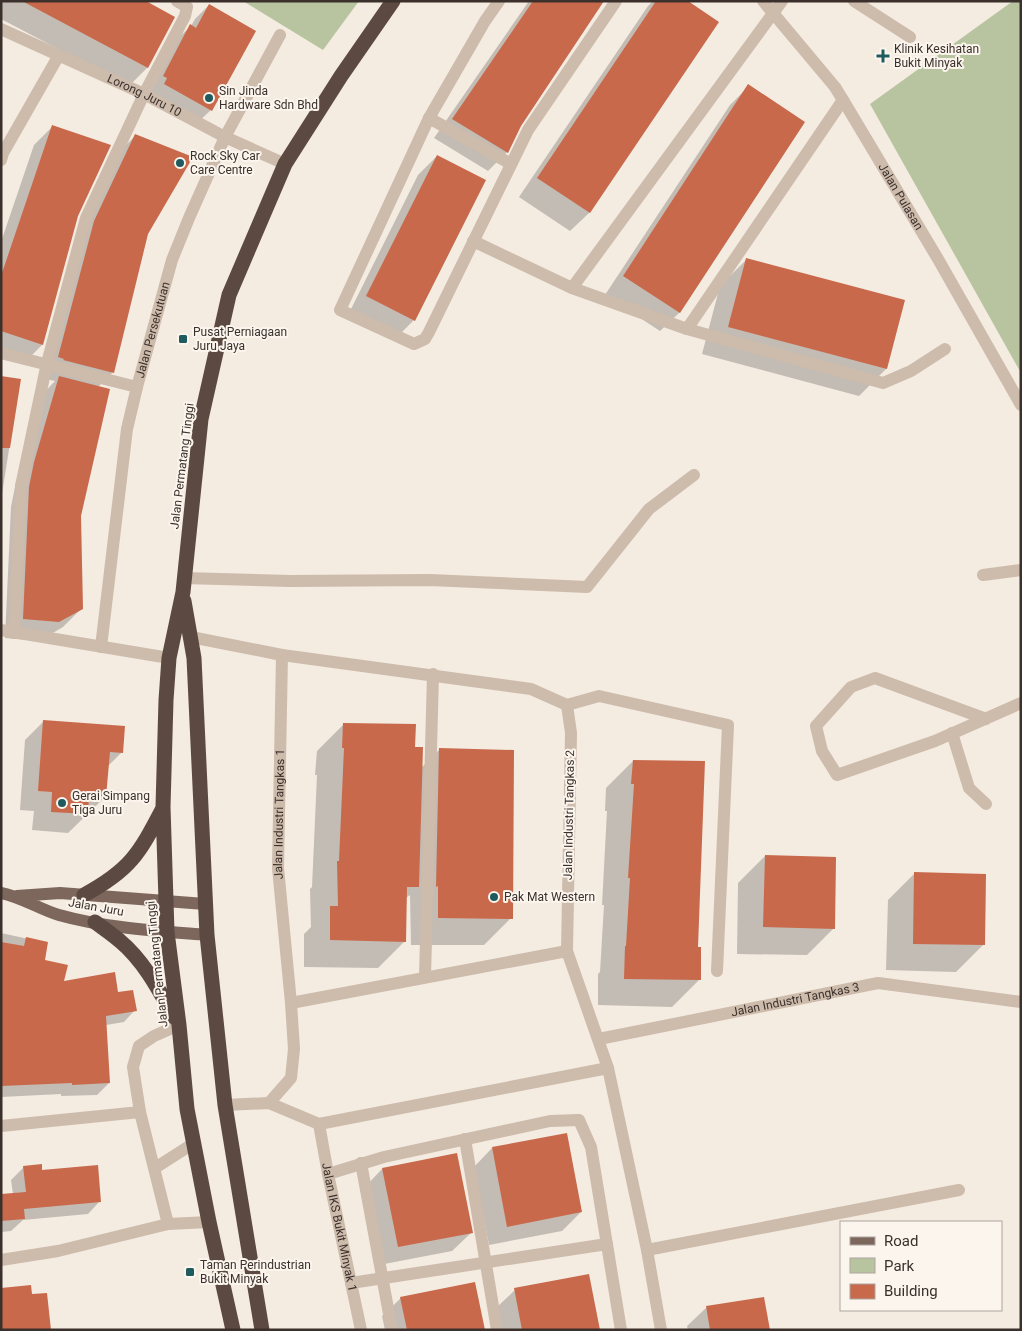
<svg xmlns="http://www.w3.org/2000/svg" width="1022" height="1331" font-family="Roboto,sans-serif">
	<rect width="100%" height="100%" fill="#f4ebe1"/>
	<path fill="#b8c4a0" d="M243,1h116l-36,49z
		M1013,1h8v372l-151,-269z"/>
	<path fill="#0003" d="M1,1h142l31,16 -27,51 -18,18 -128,-67z
		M529,1h73l-82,124 -13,27 -19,19 -54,-33z
		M653,1h33l31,21 -128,191 -19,18 -51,-34 129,-191z
		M209,5l2,105 -15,14 -47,-34 27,-50 15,-14 4,-7z
		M749,86l55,37 -125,190 -19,18 -55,-36 125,-190z
		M53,126l24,89 -35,130 -18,18 -23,-7v-114l33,-97z
		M135,136l12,97 -34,139 -15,15 -18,129 2,92 -19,19 -24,14 -34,-3 6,-131 5,-25 25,-86 14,-15 -9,-2 29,-138 42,-87z
		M437,156l-23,164 -19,19 -47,-24 70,-140z
		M747,259l156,42 -17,68 -27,27 -157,-42 18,-68z
		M1,377l19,3 -19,120z
		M44,721l78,31 -15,15 -2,30 -37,36 -36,-3 2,-19 -14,-1 5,-70z
		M344,724l69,25 8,19 19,-19 71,169 -27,27h-73l-1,-50 -4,3 -1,43 -27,27 -74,-1v-33l7,-7 -1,-38 2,-2 5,-112h-2l2,-24z
		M633,761l64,187 2,32 -27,27 -74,-2v-31l2,-2 4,-67h-2l5,-94h-2l1,-23z
		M765,856l69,72 -27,27 -70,-1 1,-71z
		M915,873l68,72 -27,27 -70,-2 2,-70z
		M1,933l46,10 -3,18 19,22 54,11 18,16 -11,12 -18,3 3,58 -12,12 -36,1v-2l-60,3z
		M492,1148l89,64 -19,19 -73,14 -15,-78z
		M24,1167l17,5 59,29 -12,13 -65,6 -12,11 -10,1v-37l12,-1 -2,-14z
		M382,1169l89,64 -19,18 -73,14 -15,-77z
		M515,1290l84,40h-99l-4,-22z
		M401,1298l82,32h-98l-3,-14z
		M763,1298l6,32h-81l-1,-4 19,-18z"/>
	<path fill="#c8694b" d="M22,1h124l29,16 -27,51z
		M533,1h71l-83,125 -13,27 -56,-34z
		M656,1h32l31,21 -129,191 -53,-35z
		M209,4l47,27 -44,80 -48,-27 3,-6 -4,-2 27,-52 6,4z
		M748,84l57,38 -125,191 -57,-37z
		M52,125l59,20 -33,71 -35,129 -42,-14v-55z
		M135,134l58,23 -45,77 -34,139 -51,-13 1,-1 -6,-2 36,-136z
		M437,155l49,25 -71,141 -49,-25z
		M746,258l159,42 -18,69 -159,-42z
		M1,376l20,3 -11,69h-9z
		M59,376l51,13 -29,127 2,93 -24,13 -36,-3 6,-132 5,-25z
		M43,720l82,6 -2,27 -13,-1 -4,45 -17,-1 -1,18 -37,-2 1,-20 -14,-1z
		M343,723l73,1 -1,23h8l-4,140h-12l-1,55 -76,-2v-34h8l-1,-45h2l5,-113h-2z
		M439,748l75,2 -1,169 -75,-1v-32l-2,1z
		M633,760l72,1 -7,186h3v33l-77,-1 1,-33h1l4,-68h-2l6,-94h-3z
		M765,855l71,2 -1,72 -72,-2z
		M914,872l72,2 -1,71 -72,-1z
		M26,937l22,5 -3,18 23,5 -4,16 51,-9 3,20 15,-2 4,21 -31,5 4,67 -38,2v-2l-71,3v-144l23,4z
		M567,1133l15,79 -75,15 -15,-80z
		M457,1153l16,80 -75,14 -16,-79z
		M42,1164v6l56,-5 3,37 -77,7 1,10 -24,2v-27l25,-2 -3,-26z
		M589,1274l11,56h-78l-8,-42z
		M475,1282l10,48h-78l-7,-33z
		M31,1285l1,9 15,-1 4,37h-50v-42z
		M764,1297l6,33h-60l-4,-24z"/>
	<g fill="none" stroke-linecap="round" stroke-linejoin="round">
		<g stroke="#cdbbac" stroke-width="12">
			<path d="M499,1l-14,20 -56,97 -89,192 74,34 11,-5 4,-7 99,-202 88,-129"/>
			<path id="s1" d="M763,1l72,86 8,13 95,159 83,146"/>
			<path d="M854,1l56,36"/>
			<path id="s2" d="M1,29l143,65 81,43 60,27"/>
			<path d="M429,118l82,46"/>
			<path d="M1,160l2,-7 56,-98"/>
			<path d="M473,241l99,47 115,41 196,54 28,-12 34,-22"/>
			<path d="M572,288l210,-287"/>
			<path d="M687,329l156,-229"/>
			<path d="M1,353l136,34"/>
			<path d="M983,575l38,-5"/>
			<path d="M183,578l107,3 140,-1 157,7 62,-78 45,-34"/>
			<path d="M1,630l168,28"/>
			<path d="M14,633l7,-147 26,-123 39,-145 58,-124 41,-78 2,-9 -10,-6"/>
			<path d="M191,637l91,18 249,34 36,16 32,-9 129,29 -11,246"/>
			<path id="s3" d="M101,647l26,-218 10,-42 35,-127 17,-42 36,-81 55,-102"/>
			<path d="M567,705l4,28 -4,218 41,117 39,182 14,80"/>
			<path d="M986,719l-111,-41 -24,9 -35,39 6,25 15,24 98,-34 86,-38"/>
			<path d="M952,733l17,55 17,16"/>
			<path d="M425,977l8,-303"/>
			<path d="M291,1003l276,-52"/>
			<path id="s4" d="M599,1039l279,-56 143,19"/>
			<path id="s5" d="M269,1103l22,-25 3,-29 -3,-46 -13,-135 4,-213"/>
			<path d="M225,1105l44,-2 50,21 289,-56"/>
			<path id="s6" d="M319,1124l9,50 33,156"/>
			<path d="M1,1126l139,-14"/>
			<path d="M465,1139l32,191"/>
			<path d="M361,1163l31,167"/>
			<path d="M155,1168l39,-25"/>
			<path d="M328,1174l56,-17 166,-36 29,-1 12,27 30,183"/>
			<path d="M168,1224l-28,-112 -7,-45 6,-21 15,-10 25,-11"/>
			<path d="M647,1250l312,-60"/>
			<path d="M1,1260l57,-9 110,-27 41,-2"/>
			<path d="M351,1283l256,-39"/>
		</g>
		<path stroke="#7d675c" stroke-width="12" d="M1,893c21,4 38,16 58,22 46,13 100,16 148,20
			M17,896l43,-3 145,11"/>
		<path stroke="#5c4a42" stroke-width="15" d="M184,601l10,57 13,277 18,170 37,225
			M84,895c46,-25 55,-41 78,-85
			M95,922c8,6 17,12 25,19 24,20 39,49 54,76
			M233,1330l-24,-108 -22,-113 -8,-84 -12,-93 -4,-125 3,-107 3,-42 14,-66 18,-173 28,-124 56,-131 56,-88 52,-75"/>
	</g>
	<g fill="#1f5a5e" stroke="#fbf5ee" stroke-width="2">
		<path d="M880.5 48.5h5v5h5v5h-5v5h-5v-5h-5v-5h5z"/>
		<circle cx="209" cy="98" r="5"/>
		<circle cx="180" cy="163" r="5"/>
		<rect x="178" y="334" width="10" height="10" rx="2.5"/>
		<circle cx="62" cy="803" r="5"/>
		<circle cx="494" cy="897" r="5"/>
		<rect x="185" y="1267" width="10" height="10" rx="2.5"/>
	</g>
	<g text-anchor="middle" stroke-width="4" stroke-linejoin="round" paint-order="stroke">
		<g font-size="12" fill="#3b302b" stroke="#fbf5ee" text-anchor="start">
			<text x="894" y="53">Klinik Kesihatan<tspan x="894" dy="14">Bukit Minyak</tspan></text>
			<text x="219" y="95">Sin Jinda<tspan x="219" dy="14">Hardware Sdn Bhd</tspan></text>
			<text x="190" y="160">Rock Sky Car<tspan x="190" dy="14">Care Centre</tspan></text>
			<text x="193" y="336">Pusat Perniagaan<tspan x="193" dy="14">Juru Jaya</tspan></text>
			<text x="72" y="800">Gerai Simpang<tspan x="72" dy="14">Tiga Juru</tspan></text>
			<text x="504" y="901">Pak Mat Western</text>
			<text x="200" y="1269">Taman Perindustrian<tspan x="200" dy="14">Bukit Minyak</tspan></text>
		</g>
		<g font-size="12" fill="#3b302b" stroke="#fbf5ee">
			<text dy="4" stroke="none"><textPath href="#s2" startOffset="158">Lorong Juru 10</textPath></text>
			<text dy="4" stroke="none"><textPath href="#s1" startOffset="240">Jalan Pulasan</textPath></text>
			<text dy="4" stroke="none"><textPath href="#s3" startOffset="322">Jalan Persekutuan</textPath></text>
			<text transform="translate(182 466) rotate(-83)" y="4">Jalan Permatang Tinggi</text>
			<text dy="4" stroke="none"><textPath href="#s5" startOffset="298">Jalan Industri Tangkas 1</textPath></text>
			<text transform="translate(569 815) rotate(-89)" y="4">Jalan Industri Tangkas 2</text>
			<text transform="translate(96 907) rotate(10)" y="4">Jalan Juru</text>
			<text transform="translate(157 964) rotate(-96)" y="4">Jalan Permatang Tinggi</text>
			<text dy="4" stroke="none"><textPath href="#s4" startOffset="200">Jalan Industri Tangkas 3</textPath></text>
			<text dy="4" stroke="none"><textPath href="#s6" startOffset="105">Jalan IKS Bukit Minyak 1</textPath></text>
		</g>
	</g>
	<rect width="1022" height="1331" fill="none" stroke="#3b302b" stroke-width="5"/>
	<rect x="840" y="1221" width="162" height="90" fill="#fbf5ee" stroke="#aea6a0"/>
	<rect x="850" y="1237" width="25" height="8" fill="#7d675c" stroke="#aea6a0"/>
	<text x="884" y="1246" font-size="15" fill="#3b302b">Road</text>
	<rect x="850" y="1258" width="25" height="15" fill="#b8c4a0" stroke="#aea6a0"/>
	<text x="884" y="1271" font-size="15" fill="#3b302b">Park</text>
	<rect x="850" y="1284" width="25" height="15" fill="#c8694b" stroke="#aea6a0"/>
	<text x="884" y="1296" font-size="15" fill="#3b302b">Building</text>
</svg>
